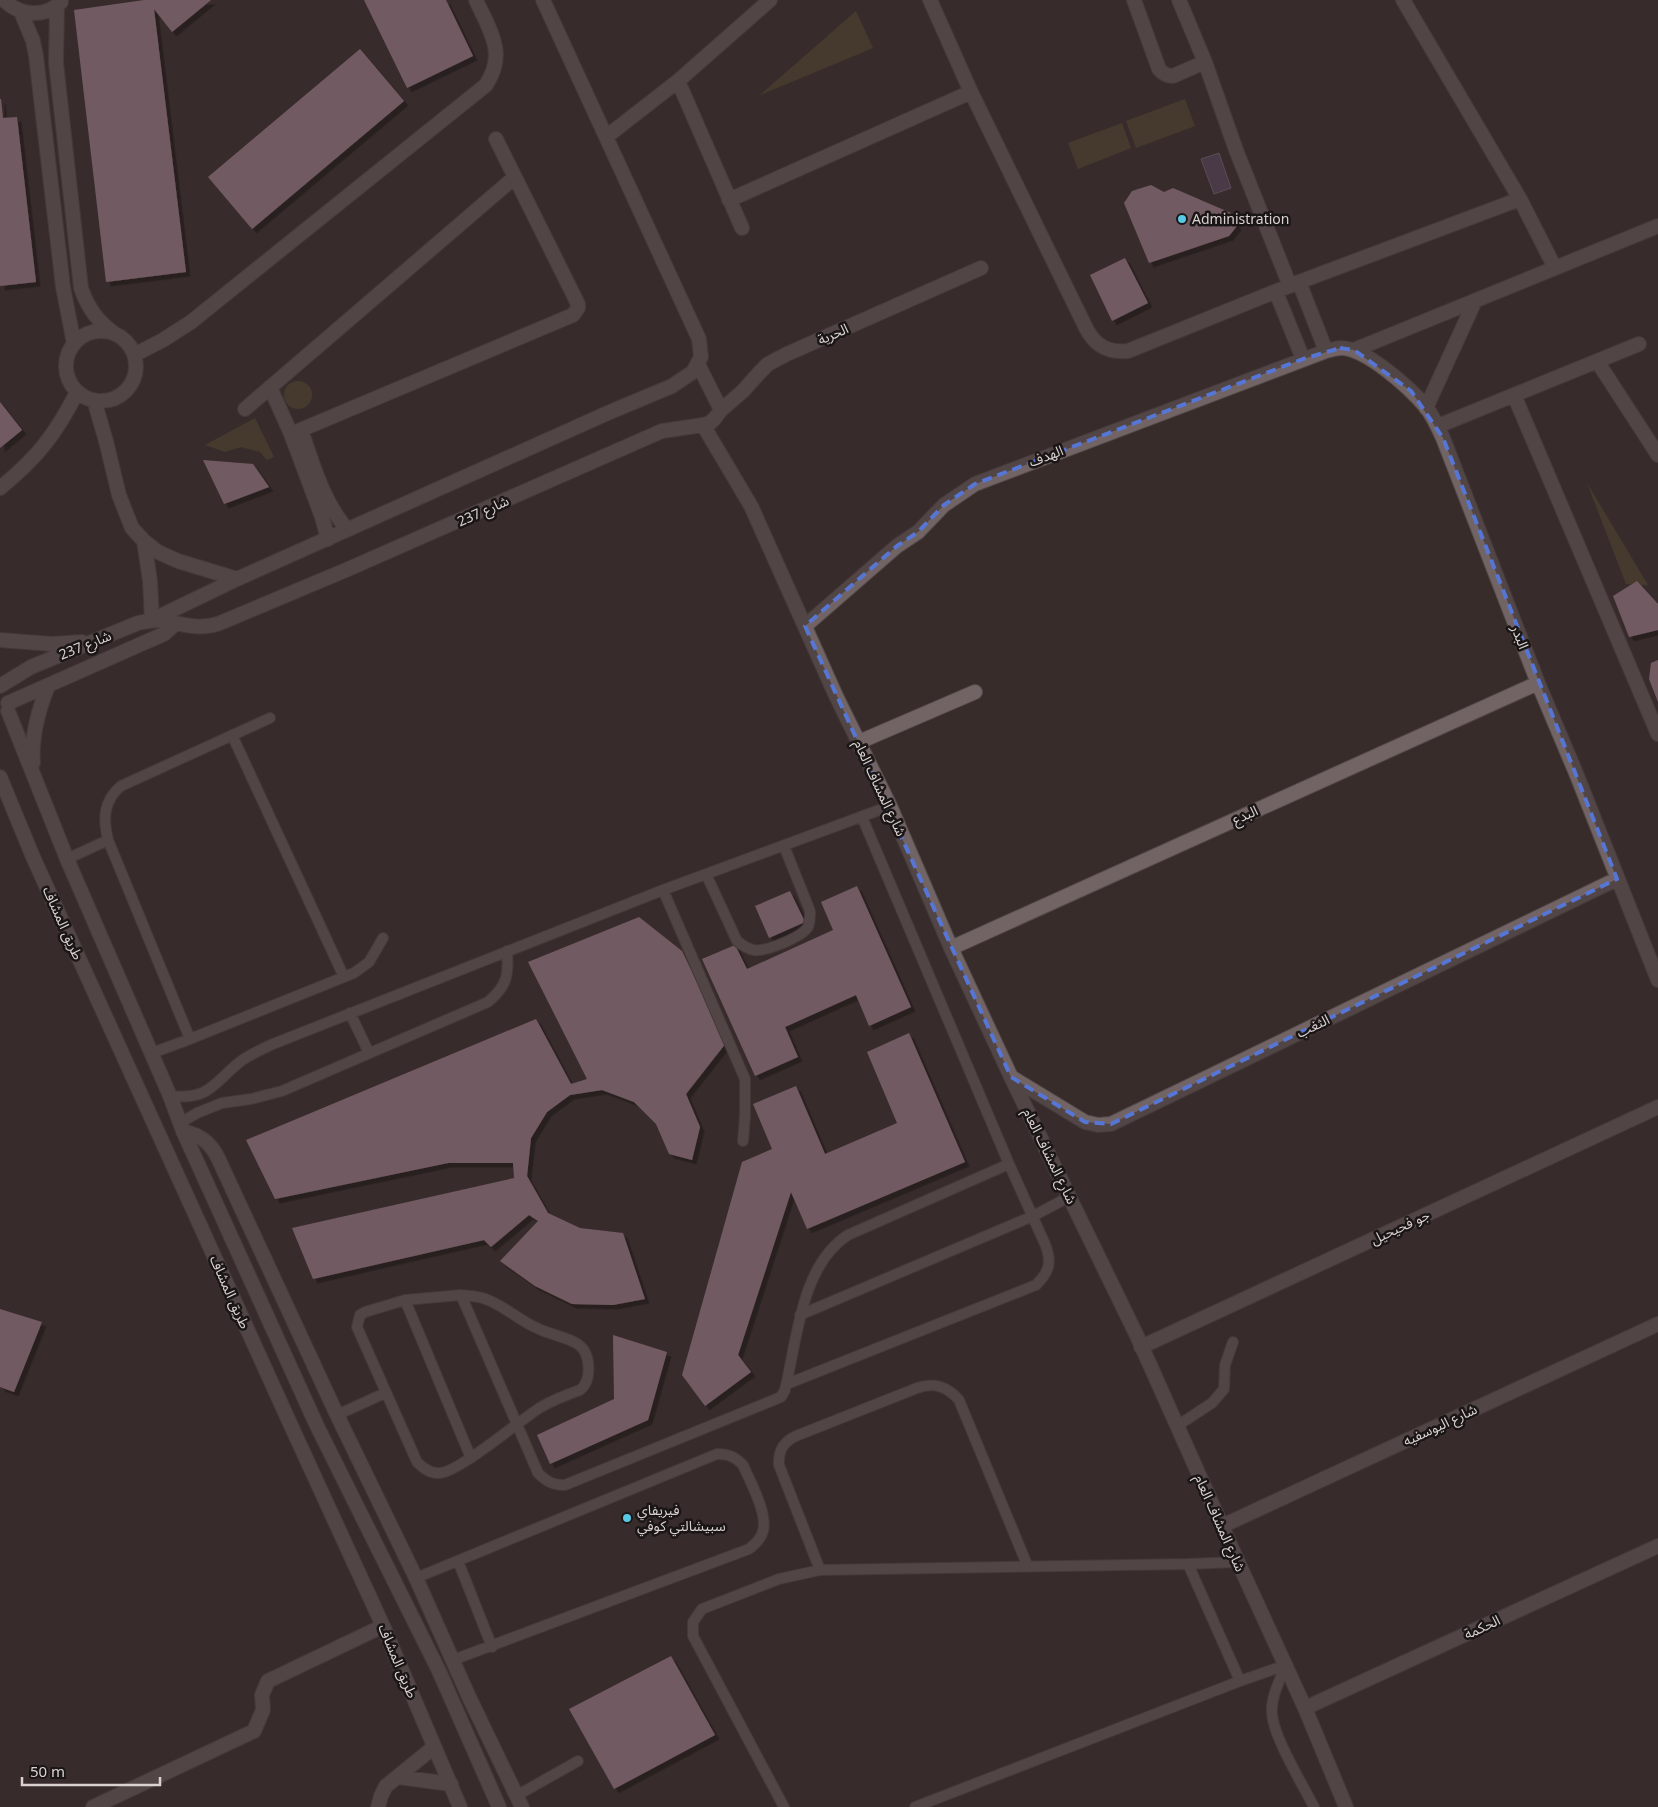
<svg xmlns="http://www.w3.org/2000/svg" width="1658" height="1807" font-family="Georgia,'Noto Sans Arabic',serif">
	<defs>
		<filter id="shadow"><feDropShadow dx="4.5" dy="4.5" stdDeviation="0" flood-color="#0009"/></filter>
	</defs>
	<rect width="100%" height="100%" fill="#382c2b"/>
	<path fill="#574c32" d="M856,11l17,37 -113,47z
		M1185,99l10,27 -59,22 -10,-27z
		M1122,123l9,25 -53,21 -10,-26z
		M284 395a14 14 0 1 1 28 0a14 14 0 1 1-28 0Z
		M255,418l19,39 -7,3 -7,-8 -19,-5 -16,5 -20,-7z
		M1587,483l61,102 -22,-1z"/>
	<path fill="#5f4a68" stroke="#847388" d="M1219,153l12,35 -17,6 -13,-35z"/>
	<path fill="#b992a4" filter="url(#shadow)" d="M144,0h67l-39,32 -18,-23 32,263 -80,10 -32,-272z
		M364,0h82l27,56 -66,32z
		M360,49l44,52 -152,128 -44,-52z
		M0,99h1l2,19 14,-1 19,165 -36,4z
		M1151,185l13,7 9,-4 58,25 6,13 -8,10 -80,27 -25,-60 8,-12z
		M1125,258l23,45 -36,18 -22,-46z
		M0,402l22,28 -22,18z
		M203,460l50,4 16,23 -45,17z
		M1637,581l21,23v26l-29,7 -16,-41z
		M1658,660v42l-9,-23 2,-16z
		M857,886l54,121 -42,19 -13,-31 -71,32 13,30 -43,19 -53,-117 33,-14 12,24 86,-39 -12,-28z
		M790,891l15,31 -36,16 -14,-32z
		M639,917l43,34 44,92 -40,51 14,33 -8,33 -23,-6 -13,-30 -22,-22 -32,-12 -32,5 -23,17 -16,26 -4,38 21,37 32,15 43,5 22,66 -32,6 -41,-1 -37,-18 -35,-25 38,-40 -9,-6 -38,32 -7,-7 -171,39 -21,-51 222,-50 -1,-15h-65l-173,36 -29,-59 290,-121 35,65 16,-5 -59,-117z
		M909,1033l56,129 -158,67 -16,-37 -53,163 13,17 -46,34 -23,-31 60,-213 30,-13 -19,-45 43,-18 29,68 72,-31 -30,-71z
		M0,1309l42,13 -28,70 -14,-5z
		M613,1335l54,17 -19,68 -98,44 -13,-29 77,-36z
		M671,1656l44,79 -101,54 -45,-80z"/>
	<g fill="none" stroke-linecap="round" stroke-linejoin="round">
		<g stroke="#534949" stroke-width="12">
			<path id="service" d="M232,735l112,242
				M67,859l41,-19
				M706,874l31,67c5,4 10,8 17,9 12,2 48,-13 54,-23 2,-5 2,-10 2,-16l-26,-65
				M663,890l82,189v37l-2,25
				M350,1013l19,40
				M190,1039l-82,-199c-5,-21 -5,-39 13,-54l149,-68
				M152,1053l38,-14 164,-66 15,-11 14,-24
				M170,1096c41,4 43,-13 71,-35 10,-7 21,-12 32,-17l390,-154 227,-84
				M180,1123l17,-10 25,-10 29,-4 31,-8 206,-89c19,-16 21,-27 19,-51
				M461,1295l77,178c9,9 15,12 27,12l216,-88 4,-7c12,-50 16,-125 63,-155l161,-71
				M461,1295c10,1 19,1 27,5 18,7 33,22 51,29 12,6 29,8 40,16 12,9 13,36 1,45 -14,5 -27,10 -39,17 -21,13 -82,65 -101,66 -10,1 -17,-5 -23,-11l-60,-135 3,-12 5,-3 40,-12z
				M405,1300l66,158
				M800,1315l233,-99 36,-19
				M787,1384l249,-99c14,-14 16,-23 9,-41l-36,-80 -147,-347
				M337,1415l48,-22
				M1177,1426l35,-23 12,-14 1,-24 8,-23
				M458,1561l34,86
				M1188,1564l50,-2
				M820,1570l-41,-105c-1,-14 4,-23 17,-29l121,-48c17,-6 30,-2 42,12l69,167
				M416,1578l301,-124c12,0 18,3 26,11 7,16 25,49 20,66 -2,8 -8,13 -14,18l-296,111
				M1286,1665c-6,15 -15,31 -14,47 0,23 31,73 42,95
				M1240,1681l46,-16
				M516,1796l62,-35
				M784,1807l-91,-171v-14l9,-13 77,-30 41,-9 368,-6 52,117 -325,126"/>
		</g>
		<g stroke="#534949" stroke-width="16">
			<path id="minor" d="M4,0c16,16 41,18 57,2
				M930,0l41,92 115,236c9,18 22,25 42,23l171,-69 221,-83
				M1134,0l25,69c4,5 8,7 14,7l32,-14 -26,-62
				M1403,0l117,199 35,69
				M57,6l-1,57 25,225c7,20 16,33 34,46
				M21,12l12,29 3,15 27,231 11,57
				M1205,62l31,88 54,136
				M678,81l64,147
				M606,137l72,-56 92,-81
				M729,200l242,-108
				M1299,282l27,69
				M1276,292l27,67
				M66 366a35 35 0 1 1 70 0a35 35 0 1 1-70 0Z
				M1354,350l304,-124
				M134,355l29,-15 28,-18 295,-237c21,-32 4,-54 -10,-85
				M1597,361l61,94
				M698,364l23,46
				M270,387l21,47 31,83 6,22
				M1514,395l144,339
				M94,400l12,41 13,54 13,33 12,13 14,11 20,9 59,18 373,-167 62,-26 21,-14 8,-15 -2,-18 -156,-339
				M1426,408l49,-107
				M245,409l270,-232
				M703,425l7,-2 5,-5 6,-8 22,-19 17,-19 8,-8 19,-10 194,-86
				M1438,426l201,-82
				M301,430c12,34 22,72 46,99
				M291,434l282,-119 5,-7v-4l-82,-165
				M0,488c37,-30 56,-54 77,-96
				M144,541l6,40 2,39 85,-41
				M805,626l92,-80 21,-14 26,-27 31,-21 351,-133c5,-1 10,-3 15,-3 25,0 69,40 85,59 7,9 12,20 17,31l95,245 38,90 82,207
				M859,742l116,-50
				M951,948l587,-265
				M1011,1077l74,45 13,3 13,-1 506,-245
				M183,1131c17,4 27,11 35,27l119,257 79,163 53,119 53,110
				M1141,1347l517,-240
				M1222,1526l436,-202
				M1305,1708l353,-162
				M398,1777l53,7
				M93,1807l161,-76 9,-21 -1,-15 6,-14 115,-55
				M378,1807l3,-11 5,-10 48,-39"/>
		</g>
		<g stroke="#534949" stroke-width="16">
			<path id="tertiary" d="M0,640l52,4 30,-2
				M0,686l31,-19 107,-44c9,-2 19,-4 28,-2 18,4 36,9 54,2l126,-53 316,-139 41,-6 48,81 85,190 54,110 61,142 60,129 126,259 101,226 67,146 41,99
				M8,703l140,-62 16,-7 11,-10
				M8,711l59,148 103,237 13,35 134,295 122,245 60,136
				M33,763c-2,-27 5,-52 15,-77
				M0,777l33,80 255,562 95,207 77,181"/>
		</g>
		<use href="#service" stroke="#726464" stroke-width="10"/>
		<use href="#minor" stroke="#726464" stroke-width="14"/>
		<use href="#tertiary" stroke="#726464" stroke-width="14"/>
	</g>
	<path d="M0 0H1658V1807H0ZM1340,348l14,2 57,41 32,47 174,441 -506,245 -26,-2 -74,-45 -206,-451 92,-80 21,-14 26,-27 31,-21 328,-125z" fill="#382c2b" fill-opacity=".55" fill-rule="evenodd"/>
	<path fill="none" stroke="#5676d6" stroke-width="4" stroke-dasharray="10 6" stroke-linejoin="round" d="M1340,348l14,2 57,41 32,47 174,441 -506,245 -26,-2 -74,-45 -206,-451 92,-80 21,-14 26,-27 31,-21 328,-125z"/>
	<g fill="#59c8e5" stroke="#1b1616" stroke-width="2">
		<circle cx="1182" cy="219" r="5"/>
		<circle cx="627" cy="1518" r="5"/>
	</g>
	<g text-anchor="middle" stroke-width="5" stroke-linejoin="round" paint-order="stroke">
		<g font-size="14" fill="#dad2d1" stroke="#1b1616" text-anchor="start">
			<text x="1192" y="224">Administration</text>
			<text x="637" y="1515">فيريفاي<tspan x="637" dy="16">سبيشالتي كوفي</tspan></text>
		</g>
		<g font-size="14" fill="#dad2d1" stroke="#1b1616">
			<text transform="translate(833 334) rotate(-24)" y="5">الحرية</text>
			<text transform="translate(1046 456) rotate(-21)" y="5">الهدف</text>
			<text transform="translate(483 511) rotate(-24)" y="5">شارع 237</text>
			<text transform="translate(1520 637) rotate(69)" y="5">البدر</text>
			<text transform="translate(85 645) rotate(-22)" y="5">شارع 237</text>
			<text transform="translate(880 788) rotate(65)" y="5">شارع المشاف العام</text>
			<text transform="translate(1245 815) rotate(-24)" y="5">البدع</text>
			<text transform="translate(63 923) rotate(66)" y="5">طريق المشاف</text>
			<text transform="translate(1313 1026) rotate(-26)" y="5">الثغب</text>
			<text transform="translate(1050 1156) rotate(64)" y="5">شارع المشاف العام</text>
			<text transform="translate(1400 1227) rotate(-25)" y="5">جو فحيحيل</text>
			<text transform="translate(230 1292) rotate(66)" y="5">طريق المشاف</text>
			<text transform="translate(1440 1425) rotate(-25)" y="5">شارع اليوسفيه</text>
			<text transform="translate(1220 1523) rotate(66)" y="5">شارع المشاف العام</text>
			<text transform="translate(1482 1627) rotate(-25)" y="5">الحكمة</text>
			<text transform="translate(398 1661) rotate(67)" y="5">طريق المشاف</text>
		</g>
	</g>
	<path d="M22 1777v8h138v-8" fill="none" stroke="#dad2d1" stroke-width="2.5"/>
	<text x="30" y="1777" font-size="15" fill="#dad2d1" stroke="#1b1616" stroke-width="4" paint-order="stroke">50 m</text>
</svg>
